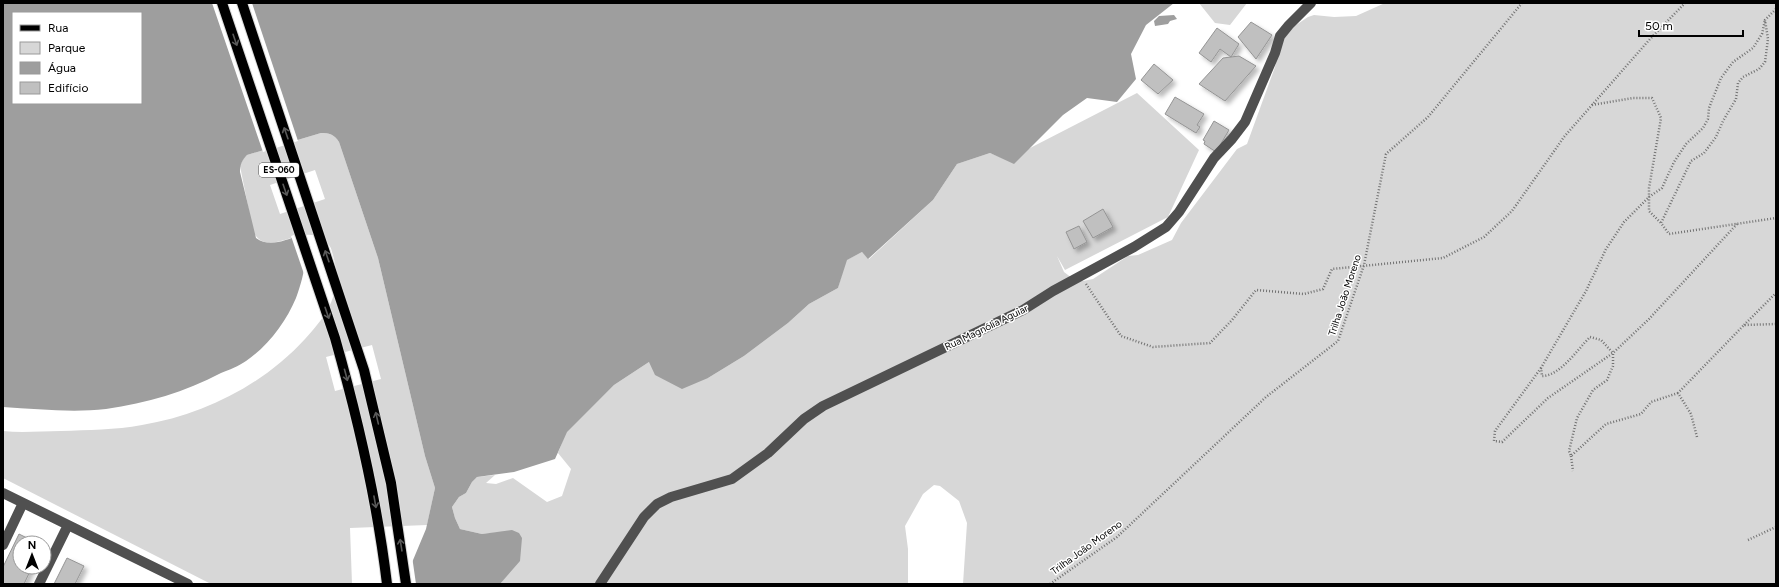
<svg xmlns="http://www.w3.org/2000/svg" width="1779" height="587" font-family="Figtree,sans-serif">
	<defs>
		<filter id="shadow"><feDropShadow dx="3.5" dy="3.5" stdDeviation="2" flood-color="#0004"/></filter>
	</defs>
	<rect width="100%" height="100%" fill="#fff"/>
	<path fill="#d7d7d7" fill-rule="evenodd" d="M1199,3h48l-17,22 -15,-2z
		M1385,3h391v581h-813l4,-61 -8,-22 -19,-15 -6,-1 -11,9 -18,32 3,23v35h-408l6,-8 6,-45 -30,3 -22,-5 -5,-11 -3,-11 7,-10 7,-4 6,-11 5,-5 18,-2 -9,8 10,1 17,-6 34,24 15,-6 9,-27 -13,-16 8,-21 48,-47 35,-23 59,16 36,-22 44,-33 21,-19 29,-16 8,-28 16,-8 7,7 64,-59 24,-36 33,-11 17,7 130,-67 62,57 -31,67 -103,53 -8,-14 7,16 8,6 11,3 10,-2 35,-23 10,-1 34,-15 9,-17 56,-74 10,-5 28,-77 3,-16 6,-13 12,-13 12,-8 6,-2 20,2 22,-1z
		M321,133c8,0 13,1 18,9l39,116 47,198 10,32 -8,37 -77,3 2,56h-141l-208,-106v-47c19,2 39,0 58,0 27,-1 54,-1 81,-6 61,-10 121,-40 163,-86 25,-27 39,-50 27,-87 -1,-6 -5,-10 -11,-14 -22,-14 -55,22 -68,-7l-13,-65 3,-7 4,-4zM315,170l10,29 -45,15 -10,-29zM372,345l9,34 -46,12 -9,-34z"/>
	<path fill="#9e9e9e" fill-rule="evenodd" d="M3,3h1171l-28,22 -15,29 5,25 -19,23 -30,-4 -24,17 -49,49 -24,-11 -33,11 -24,36 -65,59 -6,-7 -15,8 -9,28 -29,16 -21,19 -44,33 -36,22 -26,11 -27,-14 -6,-13 -35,23 -47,47 -12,27 -41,13 -37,5 -5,5 -6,11 -7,4 -7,10 3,11 5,11 22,5 30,-4 7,3 3,5 -2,23 -20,23h-97l23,-55 9,-41 -10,-32 -47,-198 -39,-116c-5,-8 -10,-9 -18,-9l-74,22c-5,5 -7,10 -7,17l16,66c13,10 30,2 44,-3 1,8 4,16 5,24 0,12 -5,28 -9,39 -10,24 -28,48 -50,63 -7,5 -17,9 -25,12 -36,19 -74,30 -115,36 -34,4 -69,0 -103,-2zM13,13h128v90h-128z
		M1174,15l3,4 -7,2 -2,3 -13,2 -1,-5 5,-5z"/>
	<path fill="#fff" d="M212,3h40l46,138 -35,11z
		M300,233l7,28 -3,13 -13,-38z
		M412,556l4,28h-15z"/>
	<path fill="#c0c0c0" stroke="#949494" filter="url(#shadow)" d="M1251,22l21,13 -16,24 -18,-22z
		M1217,28l22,16 -8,13 -11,-8 -9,13 -12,-9z
		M1239,56l17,10 -31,35 -26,-17 24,-26z
		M1154,64l19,16 -15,14 -17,-14z
		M1175,97l29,17 -7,11 3,2 -4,6 -31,-19z
		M1214,121l15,9 -13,22 -12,-8 1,-3 -2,-1z
		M1103,209l10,18 -20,11 -10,-17z
		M1079,226l8,16 -13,7 -8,-17z
		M19,534l18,9h-17v24h12l-8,17h-21v-17z
		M67,558l17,8 -9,18h-21z"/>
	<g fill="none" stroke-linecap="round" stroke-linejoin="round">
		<g stroke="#dbdbdb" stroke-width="12">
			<path id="major" d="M222,3l113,335c23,81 42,162 52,246
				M242,3l122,367 27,113 15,101"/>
		</g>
		<path stroke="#727272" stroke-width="2.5" stroke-dasharray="1 2" stroke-linecap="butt" d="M1776,9l-11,11 3,19 -3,23 -6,7 -16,8 -5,6 -2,16 -13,22 -7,16 -12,16 -13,8 -30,62 8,11 107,-16
			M1592,105l41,-7h19l9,20 -12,70v23l12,12
			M1086,284l35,52 32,11 57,-4 22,-23 24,-30 48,4 19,-5 9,-20 111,-11 41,-21 28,-26 52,-74 86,-98 35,-36
			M1744,325l32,-32
			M1541,368l-46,63 -1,10 8,1 46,-44 65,-45 36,-34 88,-95
			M1678,393l-27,9 -10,12 -35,10 -35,32 -2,-5 8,-33 16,-28 14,-10 6,-14v-13l-12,-13 -11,-3c-13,13 -30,39 -48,39l-1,-8 45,-77 20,-42 18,-27 25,-25 13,-9 12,-26 12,-18 17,-16 5,-9 1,-11 12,-30 12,-16 20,-14 9,-14 3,-14
			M1697,437l-6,-23 -13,-21 66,-68 32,-1
			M1571,456l2,15
			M1748,540l28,-13
			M1050,584l67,-47 149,-140 72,-56 26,-76 22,-111 42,-37 94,-114"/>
		<path stroke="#505050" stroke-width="10" d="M3,493l185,91
			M3,545l20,-42
			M39,584l29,-59
			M600,584l44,-67 13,-13 14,-7 61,-18 36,-26 36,-34 19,-13 200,-96 30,-19 81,-44 32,-20 13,-15 35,-54 18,-19 13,-17 30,-69 5,-17 9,-11 22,-22"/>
		<use href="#major" stroke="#000" stroke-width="10"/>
	</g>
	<defs><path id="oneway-shaft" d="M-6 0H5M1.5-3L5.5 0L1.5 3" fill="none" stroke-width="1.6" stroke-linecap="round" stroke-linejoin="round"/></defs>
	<g stroke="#595959">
		<use href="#oneway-shaft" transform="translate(235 40) rotate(71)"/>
		<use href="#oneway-shaft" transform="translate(286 133) rotate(-109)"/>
		<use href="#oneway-shaft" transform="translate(285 190) rotate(71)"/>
		<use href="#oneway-shaft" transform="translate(327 256) rotate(-109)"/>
		<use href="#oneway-shaft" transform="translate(327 313) rotate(71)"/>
		<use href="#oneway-shaft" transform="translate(346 375) rotate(75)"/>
		<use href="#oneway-shaft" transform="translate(377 418) rotate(-103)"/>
		<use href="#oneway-shaft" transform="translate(375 502) rotate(80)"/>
		<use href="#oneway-shaft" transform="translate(401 545) rotate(-99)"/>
	</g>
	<g text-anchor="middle" stroke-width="3" stroke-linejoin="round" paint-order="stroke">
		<rect fill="#fff" stroke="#4c4c4c" stroke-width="1" x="259" y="163" width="40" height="14" rx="3"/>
		<g font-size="9" font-weight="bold" fill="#000">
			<text x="279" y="173">ES-060</text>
		</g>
		<g font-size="10" fill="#000" stroke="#fff">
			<text transform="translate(1344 295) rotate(-72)" y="4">Trilha João Moreno</text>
			<text transform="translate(986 327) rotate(-26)" y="4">Rua Magnólia Aguiar</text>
			<text transform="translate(1086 547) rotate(-36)" y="4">Trilha João Moreno</text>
		</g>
	</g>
	<rect width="1779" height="587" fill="none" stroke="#000000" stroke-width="8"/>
	<rect x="12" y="12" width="130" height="92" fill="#ffffff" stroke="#999999"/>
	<rect x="20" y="25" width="20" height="6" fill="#000000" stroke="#999999"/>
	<text x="48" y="32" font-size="12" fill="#000000">Rua</text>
	<rect x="20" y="42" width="20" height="12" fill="#d7d7d7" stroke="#999999"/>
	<text x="48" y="52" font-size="12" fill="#000000">Parque</text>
	<rect x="20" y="62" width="20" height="12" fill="#9e9e9e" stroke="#999999"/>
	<text x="48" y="72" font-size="12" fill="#000000">Água</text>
	<rect x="20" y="82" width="20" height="12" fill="#c0c0c0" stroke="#999999"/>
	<text x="48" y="92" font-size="12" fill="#000000">Edifício</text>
	<g transform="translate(32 555)"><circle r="19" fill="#ffffff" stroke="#999999"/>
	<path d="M0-3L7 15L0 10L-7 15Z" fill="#000000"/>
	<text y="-6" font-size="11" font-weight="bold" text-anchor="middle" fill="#000000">N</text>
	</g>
	<path d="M1639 30v6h104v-6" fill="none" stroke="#000000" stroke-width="2"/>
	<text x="1645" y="30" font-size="12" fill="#000000" stroke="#ffffff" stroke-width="3" paint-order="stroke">50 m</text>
</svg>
